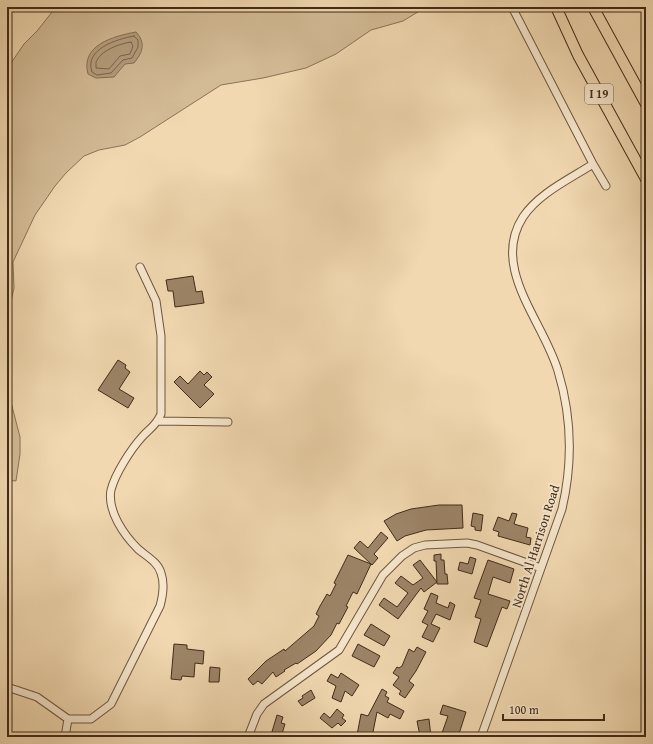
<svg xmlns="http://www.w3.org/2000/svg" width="653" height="744" font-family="'Gentium Book Plus',serif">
	<rect width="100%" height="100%" fill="#f1d8b0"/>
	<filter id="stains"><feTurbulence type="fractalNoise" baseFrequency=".005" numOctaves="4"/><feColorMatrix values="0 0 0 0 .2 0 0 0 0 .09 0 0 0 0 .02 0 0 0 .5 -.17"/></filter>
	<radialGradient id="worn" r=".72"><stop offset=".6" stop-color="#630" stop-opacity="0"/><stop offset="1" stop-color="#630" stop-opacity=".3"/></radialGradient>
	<path fill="#d3bb96" stroke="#8a7358" d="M56,7h245l-3,1 2,2 8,-2 40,-1h78l-23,14 -32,9 -35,24 -30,14 -43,10 -42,7 -81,52 -15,8 -26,5 -15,6 -18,17 -11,13 -20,29 -22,47 1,26 -7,32v-251l17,-25 13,-13z
		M7,387l13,50v17l-4,27 -9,-1z"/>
	<path fill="#b59d7d" stroke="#876f55" d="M301,7h47l-40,1 -8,2 -2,-2z
		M136,32c10,11 7,20 -2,31l-9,1 -11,13 -18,1 -8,-4c-8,-29 26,-38 48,-42z"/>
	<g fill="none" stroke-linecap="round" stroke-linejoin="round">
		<path stroke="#7b644b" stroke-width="1" d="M134,36l4,4v7l-6,11 -9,2 -12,13 -14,2 -5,-3c-8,-23 25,-33 42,-36z
			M131,42l2,4 -3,8 -10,2 -11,13 -13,-1v-6c5,-12 23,-18 35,-20z"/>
	</g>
	<path fill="#9d8568" stroke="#412b19" d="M193,276l3,16 6,-1 2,12 -29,4 -2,-16h-5l-2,-11z
		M118,360l8,5 -1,3 5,4 -11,17 15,9 -6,10 -30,-18z
		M200,371l4,4 3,-3 5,5 -8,8 10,9 -14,14 -26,-26 6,-6 8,8z
		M439,505h23l1,23 -37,2 -21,6 -8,5 -13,-20 12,-7 15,-5z
		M473,513l10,2 -2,16 -6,-1v-3l-4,-1z
		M512,513l5,1 -3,10 14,4 -2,9 5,1 -1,7 -32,-9 1,-4 -6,-2 5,-13 11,4z
		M381,532l7,6 -14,16 4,4 -6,7 -18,-17 6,-7 8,7z
		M441,554v6h3l1,14h2l1,10h-11l-1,-23h-2v-6z
		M348,555l23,9 -14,30 -4,-2 -7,14 2,1 -9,17 -2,-1 -6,12 -15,16 -19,13 -1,-1 -12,7 1,1 -9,6 -3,-5 -11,12 -4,-3 -5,4 -5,-6 18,-18 18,-12 1,2 29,-25 5,-10 -3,-2 4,-8 7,-12 3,2 6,-12 -2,-1z
		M470,557l6,2 -4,15 -14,-4 2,-8 8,2z
		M420,560l17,22 -13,10 -3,-4 -23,31 -19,-14 5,-7 13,9 11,-14 -13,-10 6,-7 12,9 10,-7 -10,-13z
		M488,560l26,9 -4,14 -17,-6 -5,17 22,7 -3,8 -5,-2 -15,40 -13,-5 7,-23 -6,-2 6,-17 -7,-2z
		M431,593l7,3 -2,7 12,5 2,-6 5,3 -5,15 -14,-6 -5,10 9,4 -7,14 -11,-5 6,-12 -6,-3 6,-11 -4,-2z
		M371,624l19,12 -6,10 -20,-11z
		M174,644l13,1v4l17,2 -1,13 -8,-1 -1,14 -12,-1 -1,4 -10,-1z
		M358,644l22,12 -6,11 -22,-11z
		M417,647l9,5 -10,19 -7,10 5,4 -9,13 -6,-4 2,-3 -8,-6 6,-8 -6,-4 4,-6 2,1 3,-2 7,-17 5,3z
		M210,667l10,1 -1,14h-10z
		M341,673l18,12 -7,11 -7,-5 -4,11 -9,-4 4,-12 -9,-5 4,-7 7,4z
		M382,689l5,3 -2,4 4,2 -2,4 17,9 -4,8 -10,-5 -2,4 -11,-6 -5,25 -15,-2 4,-21 7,2z
		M311,690l4,8 -13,8 -4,-5 5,-3 -1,-2z
		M443,705l23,7 -8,25h-15l1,-4h-2l6,-17 -8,-2z
		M337,709l7,6 -2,3 4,3 -5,5 -3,-3 -6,5 -12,-10 4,-5 6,5z
		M277,715l6,2 -2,6 4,1 -4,13 -10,-2z
		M429,719l2,18 -11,-1 -3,-15z"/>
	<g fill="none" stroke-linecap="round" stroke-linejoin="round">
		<g stroke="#6d563f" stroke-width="9">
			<path id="minor" d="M512,7l81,157 13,22
				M158,421l70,1
				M7,687l30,10 31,22h23l20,-15 49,-98c3,-11 5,-22 1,-33 -3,-11 -15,-17 -23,-24 -14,-14 -31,-38 -27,-59 4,-16 20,-41 31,-53 8,-9 14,-11 19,-23v-78l-5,-35 -16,-34
				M65,737l3,-18
				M248,737l9,-23 7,-10 75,-54 44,-75 19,-19 12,-8 11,-3 42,-2 10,2 64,23
				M481,737l81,-228c11,-47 10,-92 -4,-138 -14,-49 -68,-103 -35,-154 16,-24 47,-38 70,-53"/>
		</g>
		<g stroke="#412b19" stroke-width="12">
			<path id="highway" d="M556,7l22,48 68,124
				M593,7l53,97"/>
		</g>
		<use href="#minor" stroke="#f6e6cc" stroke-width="7"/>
		<use href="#highway" stroke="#f1d8b0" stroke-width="10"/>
	</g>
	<g text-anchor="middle" stroke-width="3.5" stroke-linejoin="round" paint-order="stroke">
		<rect fill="#f6e6cc" stroke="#77634f" stroke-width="1" x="585" y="84" width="28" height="20" rx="3"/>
		<g font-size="12" font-weight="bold" fill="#412b19">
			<text x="599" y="98">I 19</text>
		</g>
		<g font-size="13" fill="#412b19" stroke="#f6e6cc">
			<text transform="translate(535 546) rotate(-72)" y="5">North Al Harrison Road</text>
		</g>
	</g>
	<rect width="653" height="744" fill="none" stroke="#f1d8b0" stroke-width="24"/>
	<rect x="8" y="8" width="637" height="728" fill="none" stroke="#412b19" stroke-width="2"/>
	<rect x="12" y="12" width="629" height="720" fill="none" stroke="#412b19"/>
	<path d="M503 714v6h101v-6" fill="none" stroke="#412b19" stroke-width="2"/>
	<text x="509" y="714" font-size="12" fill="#412b19" stroke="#f6e6cc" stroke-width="3" paint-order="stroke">100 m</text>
	<rect width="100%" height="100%" filter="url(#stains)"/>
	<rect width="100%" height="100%" fill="url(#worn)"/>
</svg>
